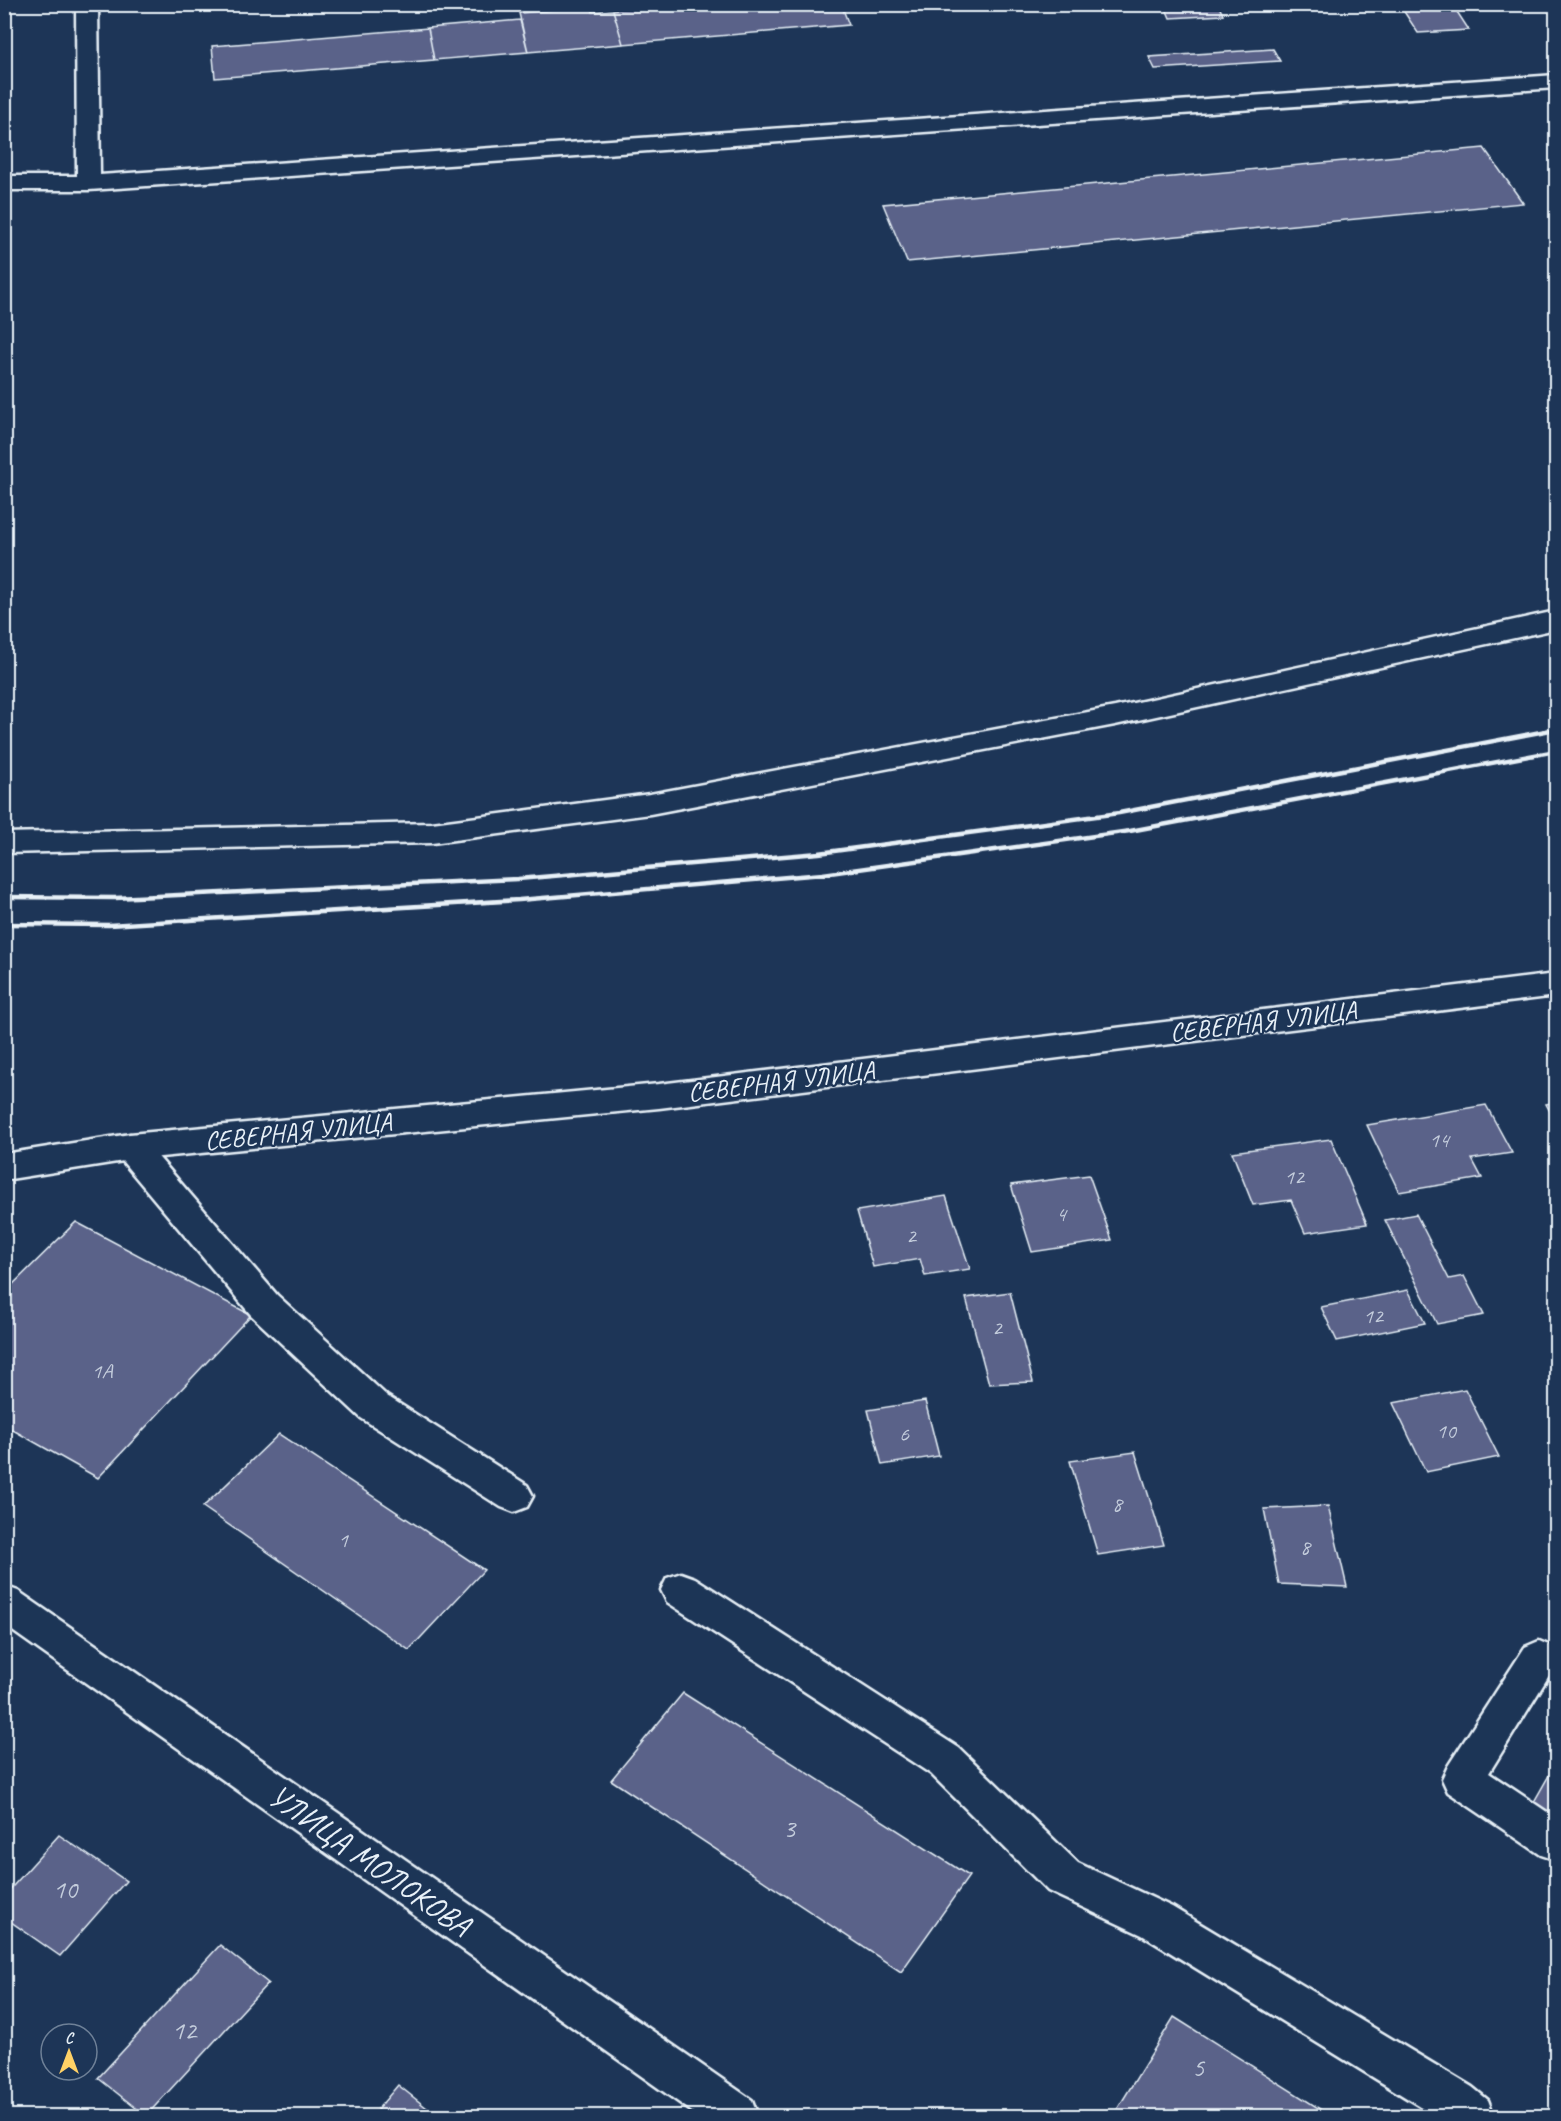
<svg xmlns="http://www.w3.org/2000/svg" width="1561" height="2121" font-family="Caveat,sans-serif">
	<rect width="100%" height="100%" fill="#1d3557"/>
	<filter id="ink" filterUnits="userSpaceOnUse"><feTurbulence type="fractalNoise" baseFrequency=".0167" numOctaves="2"/><feDisplacementMap in="SourceGraphic" scale="12" xChannelSelector="R" yChannelSelector="G"/><feConvolveMatrix kernelMatrix="1 2 1 2 8 2 1 2 1" color-interpolation-filters="sRGB"/></filter>
	<g filter="url(#ink)">
		<path fill="#5a6289" stroke="#e8f1f8" stroke-width="1.5" d="M685,4h156l8,21 -226,19 -10,-34z
			M1164,4h54l5,11 -53,3z
			M1399,4h53l17,26 -51,3z
			M591,7l2,5 20,-2 10,34 -95,8 -9,-39z
			M520,20l8,32 -94,8 -6,-32z
			M428,28l6,32 -219,18 -3,-32z
			M1273,49l7,12 -125,8 -6,-12z
			M1484,148l39,55 -616,59 -24,-58z
			M1556,1102v20l-10,-18z
			M1486,1105l26,48 -40,6 10,19 -83,14 -32,-67z
			M1331,1139l36,85 -62,9 -14,-33 -38,5 -21,-53z
			M1089,1175l23,65 -80,12 -21,-67z
			M946,1196l24,73 -45,7 -5,-17 -47,8 -16,-56z
			M1416,1214l33,65 15,-3 20,39 -47,9 -52,-104z
			M76,1222l175,93 -153,163 -94,-53v-132z
			M1408,1290l17,33 -88,18 -16,-34z
			M1010,1292l23,90 -44,2 -23,-86z
			M1465,1389l34,68 -73,15 -33,-69z
			M925,1401l14,55 -57,9 -14,-55z
			M279,1434l205,136 -75,80 -206,-143z
			M1135,1452l29,93 -66,10 -28,-94z
			M1328,1506l19,81 -68,-3 -15,-75z
			M683,1693l286,183 -68,96 -290,-192z
			M1556,1763v90l-38,-23z
			M59,1835l67,46 -66,75 -56,-39v-21z
			M220,1945l48,38 -122,133 -48,-38z
			M1174,2017l157,99h-218z
			M398,2085l39,31h-65z"/>
		<g fill="none" stroke-linecap="round" stroke-linejoin="round">
			<g stroke="#e8f1f8" stroke-width="5">
				<path id="minor" d="M76,4h22l2,171 1456,-100v13l-1467,102h-85v-14h73z
					M1556,611v18l-441,96 -465,89 -218,29 -428,10v-20l428,-10 218,-29 465,-87z
					M130,1134l12,4 135,157 110,101 140,89 6,11 -6,11 -13,5 -13,-5 -140,-89 -110,-103 -133,-159 -5,-9 5,-9z
					M681,1573l14,5 264,170 119,115 94,44 300,180 16,13 6,16h-58l-294,-181 -94,-44 -117,-117 -264,-172 -6,-12 6,-12z
					M4,1586l14,5 734,509 6,16h-60l-694,-491z
					M1539,1641l14,6 3,7v10l-67,109 67,45v42l-15,-5 -93,-63 -6,-13 6,-13 77,-119z"/>
			</g>
			<g stroke="#e8f1f8" stroke-width="5">
				<path id="major" d="M1556,974v22l-897,112 -529,52 -126,20v-26l126,-20 529,-50z"/>
			</g>
			<use href="#minor" fill="#1d3557" fill-rule="evenodd"/>
			<use href="#major" fill="#1d3557" fill-rule="evenodd"/>
			<path stroke="#e8f1f8" stroke-width="4.5" d="M4,897l111,1 403,-19 301,-26 300,-40 437,-84
				M4,924l105,1 410,-25 304,-26 307,-43 426,-80"/>
		</g>
	</g>
	<g text-anchor="middle" stroke-width="4.5" stroke-linejoin="round" paint-order="stroke">
		<g font-size="22" fill="#c4cddc">
			<text x="1439" y="1147">14</text>
			<text x="1294" y="1184">12</text>
			<text x="1061" y="1221">4</text>
			<text x="911" y="1243">2</text>
			<text x="1373" y="1323">12</text>
			<text x="997" y="1335">2</text>
			<text x="102" y="1378">1А</text>
			<text x="1446" y="1438">10</text>
			<text x="904" y="1441">6</text>
			<text x="1117" y="1511">8</text>
			<text x="343" y="1547">1</text>
			<text x="1305" y="1554">8</text>
		</g>
		<g font-size="26" fill="#e8f1f8" stroke="#1d3557">
			<text transform="translate(1263 1021) rotate(-7)" y="9">СЕВЕРНАЯ УЛИЦА</text>
			<text transform="translate(781 1081) rotate(-7)" y="9">СЕВЕРНАЯ УЛИЦА</text>
			<text transform="translate(298 1131) rotate(-6)" y="9">СЕВЕРНАЯ УЛИЦА</text>
		</g>
		<g font-size="27" fill="#c4cddc">
			<text x="789" y="1837">3</text>
			<text x="65" y="1898">10</text>
			<text x="184" y="2039">12</text>
			<text x="1198" y="2076">5</text>
		</g>
		<g font-size="32" fill="#e8f1f8" stroke="#1d3557">
			<text transform="translate(370 1860) rotate(35)" y="11">УЛИЦА МОЛОКОВА</text>
		</g>
	</g>
	<rect width="1561" height="2121" fill="none" stroke="#1d3557" stroke-width="24"/>
	<rect x="12" y="12" width="1537" height="2097" fill="none" stroke="#e8f1f8" stroke-width="2" filter="url(#ink)"/>
	<g transform="translate(69 2052)"><circle r="28" fill="#1d3557" stroke="#6e8097" stroke-width="1.5"/>
	<path d="M0-4.5L10 22L0 15L-10 22Z" fill="#ffd166"/>
	<text y="-9" font-size="16" font-weight="bold" text-anchor="middle" fill="#e8f1f8">С</text>
	</g>
</svg>
